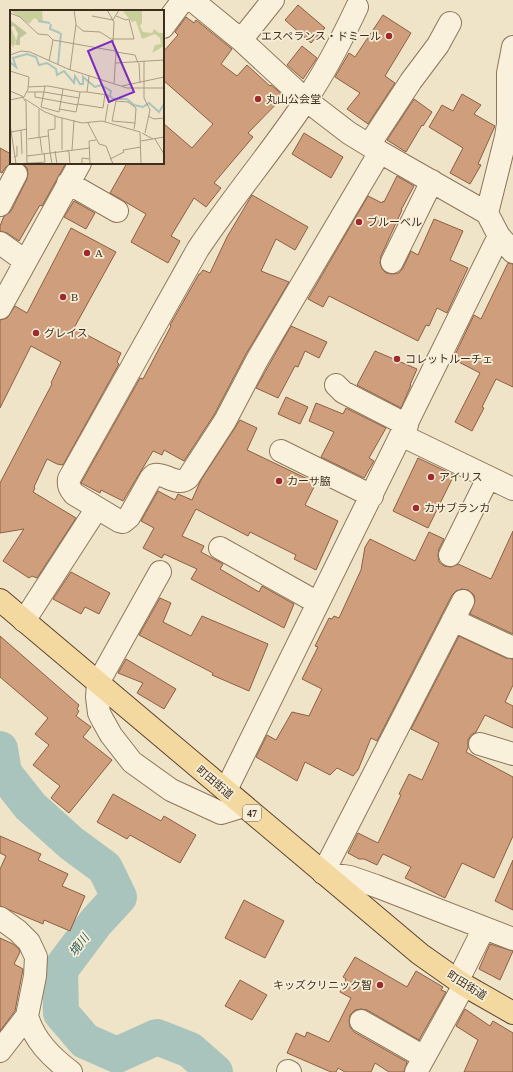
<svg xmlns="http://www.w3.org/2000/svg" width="513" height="1072" font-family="'Times New Roman','Noto Sans JP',serif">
	<rect width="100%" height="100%" fill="#f0e4c8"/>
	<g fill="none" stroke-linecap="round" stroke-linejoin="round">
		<path stroke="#a9c4bc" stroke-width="36" d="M0,749l4,24 26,33 41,37 34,25 14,29 -23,25 -36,48 1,43 24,28 32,14 40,-18 33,13 25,22"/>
	</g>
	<path fill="#cf9f7d" stroke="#8d5f41" d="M298,5l27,23 -14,15 -26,-23z
		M383,15l28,18 -26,43 10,7 -27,41 -21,-15 13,-16 -25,-16 14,-24 6,4z
		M186,17l8,6 2,-3 36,29 -11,15 16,12 10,-11 23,21 1,-1 13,11 -36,37 5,4 -39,46 7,5 -15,19 -12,-9 -23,38 9,5 -12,22 -37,-21 15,-28 -36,-21 17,-30h36v-40l29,25 21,-24 -50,-44v-28l15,-17 -3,-3z
		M302,46l15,12 -14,21 -16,-14z
		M462,94l19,11 -7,9 21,12 -17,38 3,1 -11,19 -20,-11 13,-25 -34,-21 13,-22 11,6z
		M414,99l18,13 -9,14 -1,-1 -16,27 -19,-12z
		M304,133l39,24 -12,21 -39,-24z
		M0,148l11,6v9l-6,5 -3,5 -2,-1z
		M22,163h44l-24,43 -2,-1 -21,36 -12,-8 -7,-2v-5l4,-10 7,-5 16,-32 1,-6 -1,-5z
		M397,176l17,10 -13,24h1l-21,46 -1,7 2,6 4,4 6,1 7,-1 4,-5 8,-17 7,4 16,-36 29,12 -13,29 18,8 -21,45 -10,-5 -8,18 -3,-1 -8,16 -89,-45 -6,11 -15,-8 60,-103 14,7 1,-2 1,1z
		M252,195l56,32 -13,23 -19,-11 -15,32 28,11 -43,72 -32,61 -30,46 -20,-11 -2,5 -9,-4 -30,50 -22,-11 -1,3 -19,-10 59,-105 3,1 28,-53 -1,-1 29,-51h1l3,-4 7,3 17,-36z
		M74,201l21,12 -9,16 -22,-12z
		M71,228l45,24 -42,76 47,25 -4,9 2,2 -56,101 -6,-1 -10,-5 -13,28 1,1 -2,4 43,26 -39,60 -5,-2 -3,2 -26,-17 21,-32 -24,4v-50l52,-99 -1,-1 10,-21 -30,-16 -31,62v-88l7,-2 8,-12 12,7z
		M508,263l5,1v123l-17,-8 -14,28 2,1 -12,23 -17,-9 25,-49 -27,-14 21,-44 7,4z
		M291,326l36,16 -8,16 -14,-7 -7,16 -3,-1 -17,32 -22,-10z
		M375,351l42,18 -7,16h1l-10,23 -44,-23z
		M286,397l22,10 -8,17 -22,-10z
		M316,403l27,11 3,-6 40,20 -17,30 5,3 -10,17 -43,-21 13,-25 -25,-11z
		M240,420l17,8 -10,22 69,33 -11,22 33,16 -22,49 -22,-11 2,-4 -46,-23 -2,4 -52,-27 -14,27 22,10 -3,6 22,12 -3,5 39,23 3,-6 32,18 -10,24 -93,-49 6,-10 -33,-15 -2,4 -19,-10 11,-20 -13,-7 17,-30 17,9 3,-6 14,6 9,-20z
		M418,458l36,17 -26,53 -35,-17z
		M513,531v103l-43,-20 5,-13 -1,-6 -6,-5 -6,-1 -6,2 -4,4 -75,146 -6,-3 -13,32 -5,6 -16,-8 -7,7 -25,-13 -8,19 -41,-24 11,-22 9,5 16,-28 17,4 13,-27 -20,-10 16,-32 -3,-1 14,-28 3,1 2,-3 5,2 22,-48 4,-23 5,-8 45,22 14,-29 15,7 -5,10 -1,6 1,7 5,4 7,1 7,-3 33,15z
		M71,572l39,21 -11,21 -14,-7 -4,7 -28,-15z
		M160,598l11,5 -8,19 28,14 11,-20 66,28 -19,47 -37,-16 1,-2 -74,-38z
		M0,636l79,69 -2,4 2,2 -3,5 15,11 -8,10 29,23 -43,53 -18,-15 9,-12 -27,-21 16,-20 -14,-11 13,-16 -48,-41z
		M459,636l47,22 7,1v26l-8,17 8,4v22l-28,-13 -9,17 -5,3 -3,5v8l-2,4 47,25v59l-19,42 -32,-15 -17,35 -40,-20 6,-11 -28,-13 -6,11 -13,-6h-5l-11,-6 10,-20 20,10 23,-48 -2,-1 10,-20 13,6 17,-37 -28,-14z
		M126,659l50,30 -12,20 -27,-16 6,-10 -25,-10z
		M113,794l48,27 3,-5 32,19 -16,28 -50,-28 -3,4 -30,-17z
		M0,836l41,18 -3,6 30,14 -6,12 23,10 -15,35 -26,-11 -1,4 -43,-18v-37l6,-13 -6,-3z
		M513,860v50l-18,-9z
		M244,900l40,21 -19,37 -40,-20z
		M0,938l13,6 6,5 1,3 -6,12 9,5 -8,42 -15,20z
		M490,944l23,7 -13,29 -21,-11z
		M355,957l52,30 9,-16 27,16 -2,3 5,2 -27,48 -52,-30 -6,-1 -6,1 -5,5 -1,6 1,6 4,5 53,30 -3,10h-15l-14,-9 -4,9h-26l-7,-4 -2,4h-5l-44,-19 9,-20 9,4 2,-5 22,10 22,-44 -11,-6 6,-10 -1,-1 1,-2 -3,-2z
		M240,980l27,15 -15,25 -27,-14z
		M465,1009l25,17 3,-5 20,12v39h-49l14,-32 -22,-14z"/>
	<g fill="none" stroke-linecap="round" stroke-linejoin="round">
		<g stroke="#8d765c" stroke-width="24">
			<path id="minor" d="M192,0l49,40 65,60 43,33 31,19 107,61 12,23 -273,554
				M357,7c-15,32 -31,63 -51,93 -34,51 -74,98 -108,149l-129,230c-1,7 1,10 5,15l45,27 4,1 6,-5 22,-39 3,-3c12,-2 23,12 34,3l37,-57 32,-61 123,-208
				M163,27l20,-27
				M241,40l32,-40
				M369,145l42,-64 27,-36 12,-22
				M68,183l49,28
				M0,205l16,-31
				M487,213l19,-76 2,-13v-51l5,-26
				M499,236l14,16
				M0,243l25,18
				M392,262l40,-81
				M0,308l80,-145
				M336,385l7,7 64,33
				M401,435l112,54
				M281,451l91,45
				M220,548l98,55
				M450,555l38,-77
				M160,572l-62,111 -1,14 2,16 3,6 9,16 21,27 39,28 50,23 23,-7
				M463,601l-140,272 27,4 26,9 137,53
				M453,620l58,27
				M24,621l73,-113
				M480,744l33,10
				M0,918l18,13 11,11 7,15 -1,19 -8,40 -27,35
				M458,980l26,-52
				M27,1016c7,24 24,41 44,56
				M361,1021l63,36
				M288,1071l2,1
				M416,1072l48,-87"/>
		</g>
		<g stroke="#5b4430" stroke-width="24">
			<path id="major" d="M0,600l420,354 44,31 49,28"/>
		</g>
		<use href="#minor" stroke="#faf1dc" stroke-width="22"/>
		<use href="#major" stroke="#f3d9a0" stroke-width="22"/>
	</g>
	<g fill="#9e2a2b" stroke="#f7eed8" stroke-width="1.5">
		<circle cx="389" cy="36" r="4"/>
		<circle cx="258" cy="99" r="4"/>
		<circle cx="359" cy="222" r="4"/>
		<circle cx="87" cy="253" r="4"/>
		<circle cx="63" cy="297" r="4"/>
		<circle cx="36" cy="333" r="4"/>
		<circle cx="397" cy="359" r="4"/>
		<circle cx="431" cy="477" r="4"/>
		<circle cx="279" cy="481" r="4"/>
		<circle cx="416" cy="508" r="4"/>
		<circle cx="380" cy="985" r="4"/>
	</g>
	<g text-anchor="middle" stroke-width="3.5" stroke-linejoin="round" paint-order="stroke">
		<rect fill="#f7eed8" stroke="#756857" stroke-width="1" x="243" y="805" width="18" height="16" rx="3"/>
		<g font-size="10" font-weight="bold" fill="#3d2e20">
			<text x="252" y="817">47</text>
		</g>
		<g font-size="11" fill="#3d2e20" stroke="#f7eed8" text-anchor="start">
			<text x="381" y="40" text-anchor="end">エスペランス・ドミール</text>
			<text x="266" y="103">丸山公会堂</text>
			<text x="367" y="226">ブルーベル</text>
			<text x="95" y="257">A</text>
			<text x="71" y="301">B</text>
			<text x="44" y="337">グレイス</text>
			<text x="405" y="363">コレットルーチェ</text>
			<text x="439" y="481">アイリス</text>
			<text x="287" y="485">カーサ脇</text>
			<text x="424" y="512">カサブランカ</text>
			<text x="372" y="989" text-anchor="end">キッズクリニック智</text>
		</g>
		<g font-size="11" fill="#3d2e20" stroke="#f7eed8">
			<text transform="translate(215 782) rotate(40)" y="4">町田街道</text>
			<text transform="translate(467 985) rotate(32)" y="4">町田街道</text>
		</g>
		<g font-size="12" font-style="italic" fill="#2f5d5a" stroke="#f7eed8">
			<text transform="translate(79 945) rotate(-53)" y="4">境川</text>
		</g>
	</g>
	<g transform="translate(10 10)">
		<rect width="154" height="154" fill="#f0e4c8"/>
		<path d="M0,0h32l1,13 -9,-5 -5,6zM112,0h20v13l-2,3 3,6 9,1 2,-4 5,4h5v13l-12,7 3,-8 6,-1 -1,-6 -5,-4 -13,5 -6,-18 -4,1zM1,17l5,13 -3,8 -3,-7z" fill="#c9cf9b"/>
		<path d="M0,10l17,13 -7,5v7h-5l3,-11 -4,-8 -4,1z" fill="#bfc49a"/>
		<path fill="none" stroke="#a9c4bc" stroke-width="2" d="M28,11l12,2M41,14l-1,5 10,4M0,52l6,5 -3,-9 14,-4 9,3 3,8 8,-2 9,6 1,6 7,-4 10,12 1,-7 5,8h3v-7l12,10 6,-2 10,6 -1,5 3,3h14l7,6 9,2 6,-4 10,9 5,-8M48,54l3,-31"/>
		<path fill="none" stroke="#a89b85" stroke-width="1" d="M97,0l7,12 -1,21 3,9 -2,32M0,3l10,4 18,17 10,1 5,5 62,11M82,6l21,4 6,-10M66,15l7,6 17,1 11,7h23l-5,-20 -3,1 -10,-4M106,42l19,3 3,8M0,45l11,-4 9,1 38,17 59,19h37M39,51l4,-21M134,51v37l6,12 -5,23M106,53l48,-3M129,53l1,20M60,60l6,-46 -2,-14M0,61l19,6 -1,12 -4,8 -14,3M35,76l-4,21 18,5 4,-23M112,76l42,-9M18,77l20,-1 32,6M0,81l12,5 4,6 1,62M17,82h17l35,6 1,-6h7l21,3 1,7M25,82v5l43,8M77,82l2,-16M15,89l20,13 13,5 24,6 20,-2 38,11 1,32M68,94l25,4 2,-14M49,99l17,3 3,-14M138,106l6,3 10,-1M52,108v32M95,112l3,-18M78,113l11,21 7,2 7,18M0,114l6,40M124,119l1,-6 1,-15 -8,-6 -12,-1 -4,20 23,2M11,120l1,24M1,122l16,-3M132,123l11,6M29,127v-28M30,127l2,16M18,129l20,-3M145,129l9,15M131,131l23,-4M56,140l3,2 1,12M62,140l2,-30M45,141l2,13M40,142l-2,-22 7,-1v-13M40,142l2,12M17,146l63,-8M4,147l3,-1v-10M100,149l14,-7 -1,-2 18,-3M7,154l28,-2 -1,-9M72,154v-6l8,1M80,154l-1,-23 7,-1"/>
		<path fill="#7b2cbf" fill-opacity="0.15" stroke="#7b2cbf" stroke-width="2" d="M102,31l22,51 -25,10 -21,-51z"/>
		<rect width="154" height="154" fill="none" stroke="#3d2e20" stroke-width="2"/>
	</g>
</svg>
